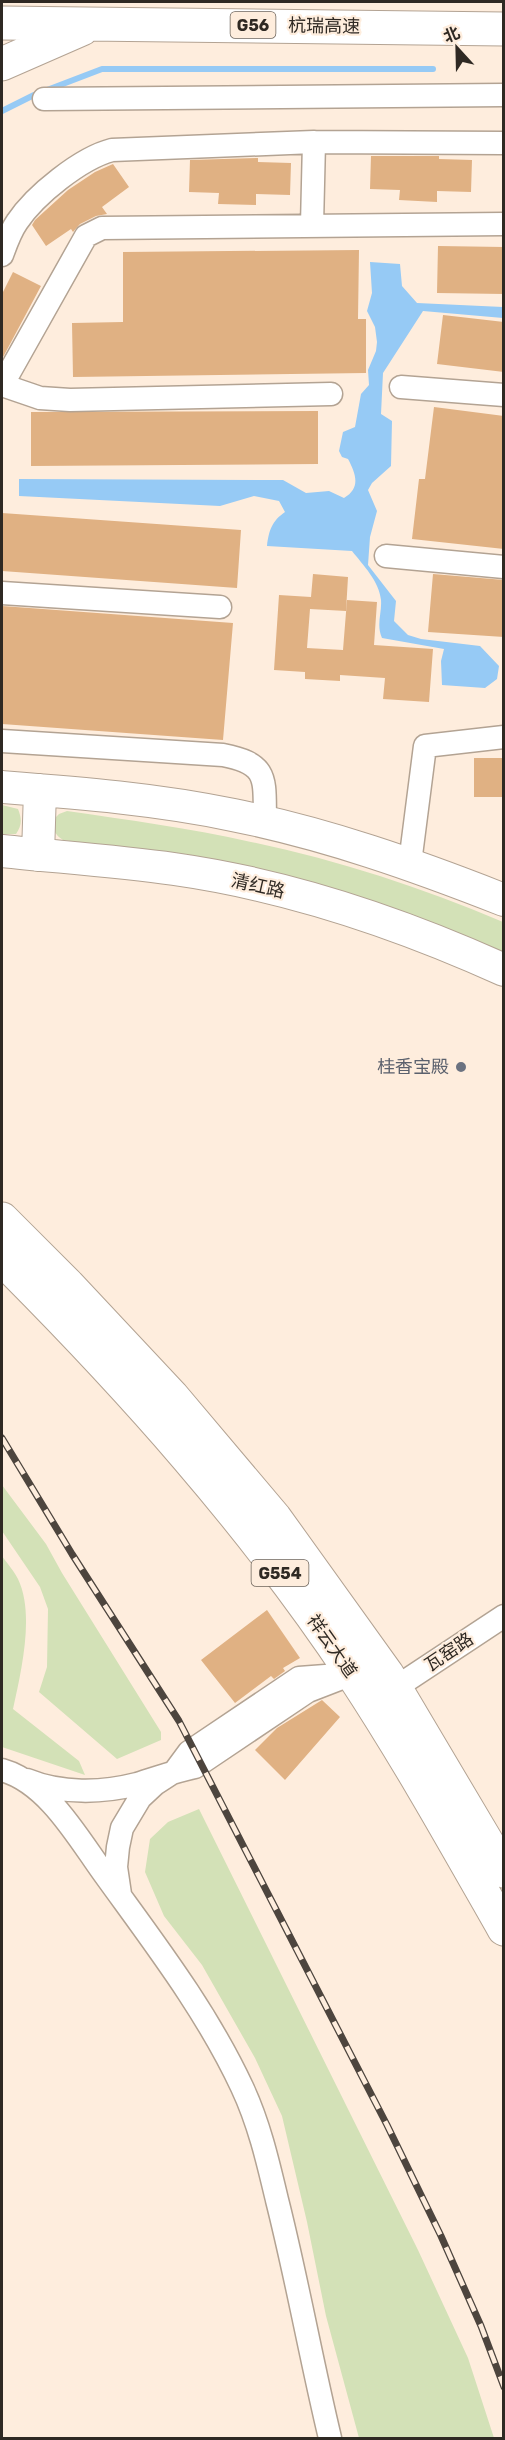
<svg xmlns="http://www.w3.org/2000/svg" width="505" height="2440" font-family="Rubik,'Noto Sans SC',sans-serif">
	<rect width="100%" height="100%" fill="#feeddd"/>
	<path fill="#d3e1b7" d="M2,805l16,4c4,10 4,16 -2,25h-14z
		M67,811c61,9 123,17 184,31 87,18 171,46 252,80v32l-308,-94 -132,-20c-8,-5 -10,-10 -10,-20l6,-6z
		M2,1485l44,59 16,29 99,159v8l-44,19 -78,-67 8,-25 1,-58 -8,-22 -38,-56z
		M2,1556c5,7 12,15 16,23 17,35 3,93 -5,130l66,52 6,14 -83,-28z
		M199,1809l219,441 50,108 26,80h-135l-33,-122 -19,-94 -25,-106 -27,-58 -53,-93 -38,-49 -19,-44 5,-33 18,-17z"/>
	<path fill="#96caf5" d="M370,262l30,2 2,22 15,17 86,4v11l-80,-7 -40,62 -2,41 11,7 -1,45 -19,17 -4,7 9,21 -7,26 -2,28 28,36 -2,20 14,14 13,4 59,7 19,20 -2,13 -12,9 -43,-3 -1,-24 3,-12 -62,-11c-6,-14 0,-24 -1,-38 -2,-19 -18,-35 -29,-49l-85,-5c2,-16 5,-25 18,-34l-6,-11 -25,-5 -34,10 -201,-10v-17l264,1 23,13 23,-2 15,7c17,-10 12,-24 4,-39l-6,-2 -3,-6 4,-19 12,-5 6,-33 8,-9 -1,-15 8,-19 1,-9 -2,-15 -8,-16 5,-18z"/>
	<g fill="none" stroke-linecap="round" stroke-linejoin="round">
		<path stroke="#96caf5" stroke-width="6" d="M2,111l32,-16 68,-26h331"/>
	</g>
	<path fill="#e0b183" d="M371,156h68v3l33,1 -1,32 -34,-1v11l-38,-2 1,-10 -30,-1z
		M258,158v4l33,1 -1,32 -34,-1v11l-38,-1 1,-11 -30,-1 1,-32z
		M113,164l16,23 -27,20 5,7 -11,2 -16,8 -7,8 -2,-3 -25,17 -14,-21 3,-5 33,-30 27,-18z
		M438,246l66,1v47l-67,-1z
		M359,250l-1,69h8v54l-293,4 -1,-54 51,-1v-70z
		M13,272l28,14 -39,73v-65z
		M443,315l61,7v50l-67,-8z
		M434,407l70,9v133l-92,-10 7,-60h6z
		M318,411v53l-287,2v-54z
		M2,513l239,17 -4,58 -235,-17z
		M313,574l35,3 -2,34 -36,-2 -3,39 36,2 4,-50 30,2 -3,43 59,4 -4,53 -46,-3 2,-21 -45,-3v6l-35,-2v-7l-31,-2 5,-75 32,2z
		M433,574l71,6v57l-76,-5z
		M2,606l231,17 -10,117 -221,-16z
		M474,758h30v39h-30z
		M267,1610l33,48 -17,10 2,3 -11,8 -3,-3 -36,27 -34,-43z
		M322,1700l18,17 -55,63 -30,-30 22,-22z"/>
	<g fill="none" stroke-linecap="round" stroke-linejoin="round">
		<g stroke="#b3a393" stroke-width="25">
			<path id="street" d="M44,99l460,-4
				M312,225l2,-83
				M2,255c4,-11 8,-23 15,-33 18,-27 64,-64 95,-72l202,-8 190,1
				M2,383l7,-10 77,-137 16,-8 402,-4
				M2,385l38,13 30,2 261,-6
				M401,387l103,8
				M386,556l118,11
				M2,593l218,14
				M2,741l221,14c47,9 41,25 42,66
				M410,863l15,-117 79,-9
				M395,1688l109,-72
				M2,1770c46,13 76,68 103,105 49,68 101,135 137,212 17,36 26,75 35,113 20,79 34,159 53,238
				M27,1780c34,14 75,13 110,4 20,-6 38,-13 58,-17l113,-76 44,-17 -53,4 -110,74 -14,19 -20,13 -15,14 -18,30 -4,19 -2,20 4,27"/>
		</g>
		<g stroke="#b3a393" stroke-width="34">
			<path id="secondary" d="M2,787c77,6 155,12 231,28 94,19 182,50 271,85
				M2,851c57,6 115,10 172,18 113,16 226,54 330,101
				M38,855l2,-65"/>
		</g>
		<g stroke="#b3a393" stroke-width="35">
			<path id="highway" d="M2,23l502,6
				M2,64l80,-35
				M2,1219l66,66 104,111 103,122 112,156 117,197
				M2,1259c128,128 250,264 351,416 54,82 102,168 151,254"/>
		</g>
		<use href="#street" stroke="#fff" stroke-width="22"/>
		<use href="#secondary" stroke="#fff" stroke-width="32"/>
		<use href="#highway" stroke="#fff" stroke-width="33"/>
		<g stroke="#4d453e" stroke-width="7">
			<path id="rail" d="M2,1438l70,116 107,167 208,404 54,111 40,90 23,61"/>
		</g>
		<use href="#rail" stroke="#feeddd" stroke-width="4.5" stroke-dasharray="14" stroke-linecap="butt"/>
	</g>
	<circle fill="#6b7280" stroke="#feeddd" stroke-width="2" cx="461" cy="1067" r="6"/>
	<g text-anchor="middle" stroke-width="4.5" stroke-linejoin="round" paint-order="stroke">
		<g fill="#feeddd" stroke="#6d645b" stroke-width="1.5">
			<rect x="230.5" y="12" width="45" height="26" rx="4.5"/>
			<rect x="251.5" y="1560" width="57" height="26" rx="4.5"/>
		</g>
		<g font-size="16" font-weight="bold" fill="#2f2923">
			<text x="253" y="31">G56</text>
			<text x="280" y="1579">G554</text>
		</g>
		<g font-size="18" fill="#2f2923" stroke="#feeddd">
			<text transform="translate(324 26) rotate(1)" y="6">杭瑞高速</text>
			<text transform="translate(258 886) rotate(13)" y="6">清红路</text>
			<text transform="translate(332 1646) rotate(55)" y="6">祥云大道</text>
			<text transform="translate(449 1652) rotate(-34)" y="6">瓦窑路</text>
		</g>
		<g font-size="18" fill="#5b616d" stroke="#feeddd" text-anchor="end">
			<text x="449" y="1073">桂香宝殿</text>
		</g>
	</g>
	<rect width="505" height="2440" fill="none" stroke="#2f2923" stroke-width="6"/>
	<g transform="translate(457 48) rotate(338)" stroke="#feeddd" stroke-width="4.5" paint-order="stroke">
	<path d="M0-4.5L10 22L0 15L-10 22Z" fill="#2f2923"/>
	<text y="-9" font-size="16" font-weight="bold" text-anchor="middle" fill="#2f2923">北</text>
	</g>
</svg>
